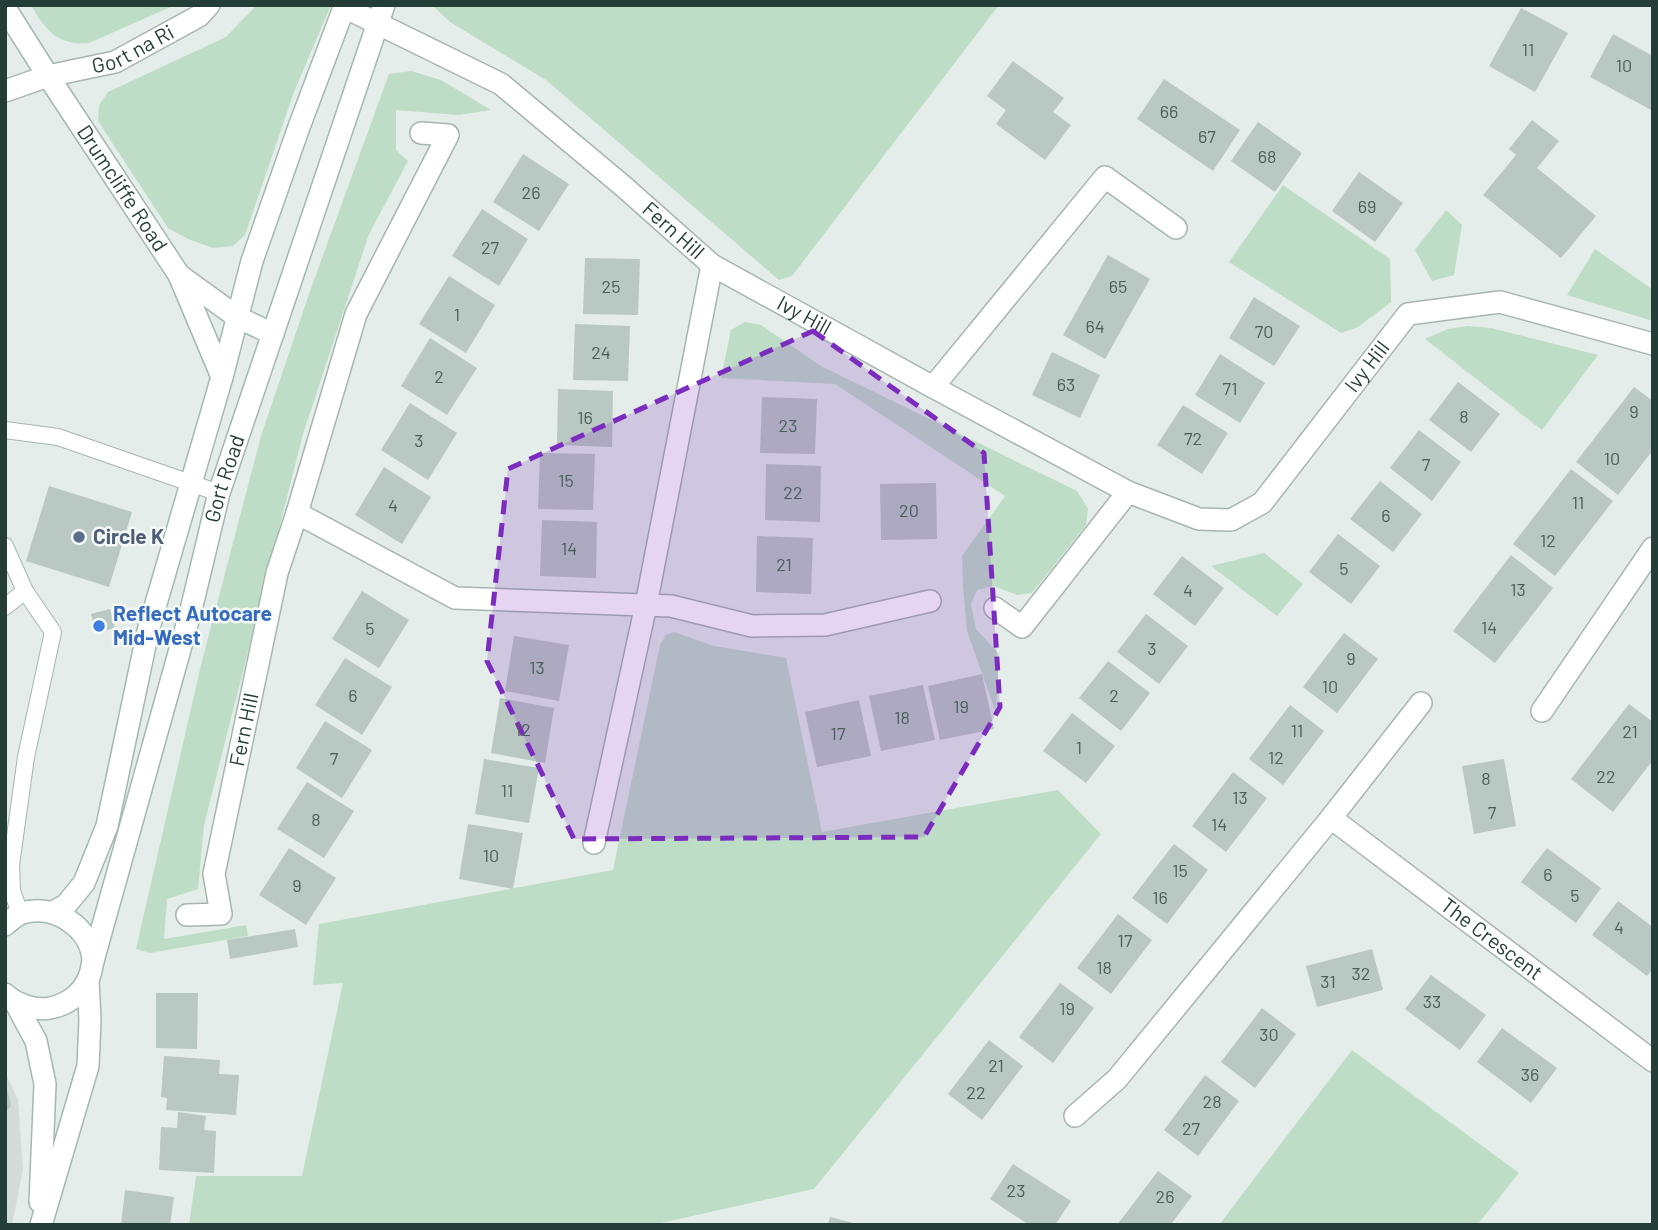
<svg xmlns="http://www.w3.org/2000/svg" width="1658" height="1230" font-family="Barlow,sans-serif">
	<rect width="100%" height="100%" fill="#e4ede9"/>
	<path fill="#d2ddd8" d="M5,1072l13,28 5,69 -11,56h-7z"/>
	<path fill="#beddc7" d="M31,5h144l-86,38c-31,3 -44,-13 -58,-38z
		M257,5h74l-37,87 -49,143 -12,11 -20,2 -25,-9 -20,-11 -70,-107 1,-16 9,-13 118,-55z
		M432,5h567l-207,271 -13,4 -233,-200 -96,-58z
		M411,71l30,9 50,30 -32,5 -63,-5v40l12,11 -39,73 -66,200 -99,391 -6,64 -31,10 -3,40 82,-14 2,11 -98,17 -14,-4 65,-284 60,-229 48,-142 80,-220z
		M1283,185l107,74 1,43 -33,25 -17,6 -112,-71z
		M1446,210l16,15 -8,50 -22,6 -17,-31z
		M1595,249l58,41v31l-86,-26z
		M745,322l16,3 60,41 256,125 11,18 -2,16 -54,68 -15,2 -23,-9 -17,4 -6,14 5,25 23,25 -3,59 -29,-82 -4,-44 -1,-31 43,-60 -170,-112 -114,-6 10,-48z
		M1468,326l23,2 107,27 -56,75 -117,-91 23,-10z
		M1264,553l39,31 -26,32 -66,-50z
		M674,632l40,14 72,12 36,174 236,-42 43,44 -287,355 -162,36h-463l7,-49h106l41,-193 -30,2 6,-61 294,-54 47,-225 6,-10z
		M1352,1050l167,123 -42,52h-258z"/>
	<path fill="#b9c8c2" d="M1521,8l47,25 -33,59 -46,-26z
		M1613,34l40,22v55l-63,-34z
		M1013,61l51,37 -11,14 18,13 -26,35 -49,-36 10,-14 -19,-14z
		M1164,79l76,51 -27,41 -76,-52z
		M1532,120l27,21 -22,27 59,48 -35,42 -78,-63 33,-40 -7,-6z
		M1258,122l44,31 -27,39 -44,-31z
		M523,154l46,30 -30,47 -46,-29z
		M1359,172l44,31 -28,39 -43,-31z
		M482,209l46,30 -29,47 -47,-30z
		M1108,255l42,24 -45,80 -42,-24z
		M585,258l55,1 -2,56 -55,-1z
		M449,276l46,29 -29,48 -47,-29z
		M1254,297l46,29 -26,40 -45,-28z
		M575,324l55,2 -2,55 -55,-1z
		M430,338l47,30 -30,47 -46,-29z
		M1052,352l48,23 -20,43 -48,-23z
		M1220,354l45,29 -25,40 -45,-28z
		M1458,382l42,32 -29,38 -42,-32z
		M1634,387l19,14v49l-35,45 -42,-33z
		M558,389l55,2 -1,56 -55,-2z
		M762,397l55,2 -2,55 -55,-1z
		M410,403l47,30 -29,47 -47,-30z
		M1183,405l45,28 -26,41 -45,-29z
		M1419,430l42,32 -29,39 -42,-33z
		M540,453l55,1 -2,56 -55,-1z
		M766,464l55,2 -1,56 -55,-2z
		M384,467l47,30 -29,47 -47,-29z
		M1571,469l42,32 -58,75 -42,-32z
		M1380,481l42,33 -29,38 -43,-33z
		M936,483l1,56 -56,1 -1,-56z
		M49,486l83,26 -23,75 -83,-26z
		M542,520l55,2 -1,56 -56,-2z
		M1338,534l42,32 -29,38 -42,-32z
		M757,536l56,2 -2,56 -55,-2z
		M1511,555l42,33 -58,75 -42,-32z
		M1182,556l42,32 -29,38 -42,-32z
		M362,591l47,29 -30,48 -47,-29z
		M110,609l5,19 -19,5 -5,-19z
		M1146,614l42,32 -29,38 -42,-32z
		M1344,633l34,26 -41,54 -34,-26z
		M514,636l55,9 -10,56 -54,-10z
		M345,658l47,29 -30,48 -47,-30z
		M1108,661l42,32 -29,38 -42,-33z
		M982,674l12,55 -54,11 -12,-54z
		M923,685l12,55 -54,11 -12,-55z
		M500,698l54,10 -9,55 -54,-10z
		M859,700l12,56 -54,11 -12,-55z
		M1629,704l24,18v38l-40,52 -42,-33z
		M1290,705l34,26 -41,54 -34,-26z
		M1072,713l43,33 -29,37 -43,-32z
		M325,721l47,29 -30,48 -46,-30z
		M484,759l55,9 -10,55 -54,-9z
		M1504,759l12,67 -42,8 -12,-68z
		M1233,772l34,26 -41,54 -34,-26z
		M307,782l47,29 -30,47 -47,-29z
		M468,824l55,9 -10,56 -54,-10z
		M1174,844l34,26 -41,54 -35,-26z
		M289,848l47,30 -30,47 -47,-30z
		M1547,848l54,40 -25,35 -55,-41z
		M1618,901l35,26v41l-6,8 -55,-41z
		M1118,914l34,26 -41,54 -34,-26z
		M295,929l3,18 -68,12 -3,-19z
		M1372,949l11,41 -66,17 -11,-41z
		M1431,975l55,40 -26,35 -55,-41z
		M1060,983l34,25 -41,55 -34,-26z
		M156,993h42l-1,56 -41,-1z
		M1262,1008l34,26 -41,54 -34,-26z
		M1502,1028l55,40 -26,35 -54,-41z
		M989,1040l34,26 -41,54 -34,-26z
		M164,1056l56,4 -1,14 20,1 -3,40 -70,-5 1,-12 -6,-1z
		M1205,1075l34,26 -41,55 -34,-26z
		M5,1090l3,2 3,14 -6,6z
		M178,1112l28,4 -2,14 12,1 -2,42 -55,-3 2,-43 16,1z
		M1013,1164l58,37 -16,24h-26l-39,-26z
		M1158,1171l34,25 -20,27 -1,2h-54z
		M125,1190l49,7 -4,28h-49z
		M830,1217l27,7v1h-29z"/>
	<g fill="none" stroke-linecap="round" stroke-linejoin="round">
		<g stroke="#a7b5b0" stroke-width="18">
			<path id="lane" d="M5,430l53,7 161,56
				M5,546l20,45 28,41 -27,125 -15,108 1,26 8,22
				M5,607l20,-16"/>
		</g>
		<g stroke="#a7b5b0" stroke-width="24">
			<g id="street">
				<path id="s1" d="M344,7l157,77 122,102 89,79 221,122 172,-210 71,51"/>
				<path id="s2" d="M5,91l43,-15 67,-14 84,-46 10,-11"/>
				<path d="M179,275l58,42 36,17"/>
				<path id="s3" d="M933,387l195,105 71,27 32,1 31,-17 146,-189 92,-12 153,42"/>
				<path d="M297,513l158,85 216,8 81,20 73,-1 105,-24"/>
				<path d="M995,608l27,19 106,-135"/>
				<path d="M1542,711l111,-163"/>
				<path id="s4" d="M1331,818l322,243"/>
				<path d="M594,843l52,-238 66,-340"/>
				<path id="s5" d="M187,915l34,-1 -7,-40 63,-301 20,-60 59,-199 92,-179 -27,-2"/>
				<path d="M1075,1116l42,-37 214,-261 90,-115"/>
			</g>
		</g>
		<g stroke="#a3b8b1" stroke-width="24">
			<g id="secondary">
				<path id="s6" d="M5,8l43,68 131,199 43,102"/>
				<path d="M53,912l13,-7 18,-22 23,-57 41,-195 74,-254 30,-116 47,-134 46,-122"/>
				<path d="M5,925c5,-4 11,-10 17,-12 31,-10 69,14 71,47 0,2 -2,10 -2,11 -5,20 -21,33 -41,37 -15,3 -35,-4 -45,-14"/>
				<path id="s7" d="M93,961l98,-351 28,-117 165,-488"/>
				<path d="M15,1002l21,39 9,43 -5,118"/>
				<path d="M41,1225l47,-159 2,-46 -2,-40"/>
			</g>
		</g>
		<use href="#lane" stroke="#fff" stroke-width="16"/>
		<use href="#street" stroke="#fff" stroke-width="21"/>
		<use href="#secondary" stroke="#fff" stroke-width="21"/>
	</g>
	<path fill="#7b2cbf" fill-opacity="0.2" stroke="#7b2cbf" stroke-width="5" stroke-dasharray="14 9" stroke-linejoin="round" d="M813,331l171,122 16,254 -76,130 -350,2 -87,-178 21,-192z"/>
	<circle fill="#5c6f8a" stroke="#f5f9f7" stroke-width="2.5" cx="79" cy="537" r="7"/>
	<circle fill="#3f7fe0" stroke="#f5f9f7" stroke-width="2.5" cx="99" cy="626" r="7"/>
	<g text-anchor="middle" stroke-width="5" stroke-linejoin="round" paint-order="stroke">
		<g font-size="18" fill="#49605a">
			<text x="1528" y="56">11</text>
			<text x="1624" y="72">10</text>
			<text x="1169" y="118">66</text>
			<text x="1207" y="143">67</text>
			<text x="1267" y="163">68</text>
			<text x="531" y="199">26</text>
			<text x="1367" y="213">69</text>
			<text x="490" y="254">27</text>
			<text x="611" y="293">25</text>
			<text x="1118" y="293">65</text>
			<text x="457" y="321">1</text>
			<text x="1095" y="333">64</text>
			<text x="1264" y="338">70</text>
			<text x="601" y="359">24</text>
			<text x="439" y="383">2</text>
			<text x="1066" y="391">63</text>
			<text x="1230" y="395">71</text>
			<text x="1634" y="418">9</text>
			<text x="1464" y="423">8</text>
			<text x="585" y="424">16</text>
			<text x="788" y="432">23</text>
			<text x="1193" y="445">72</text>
			<text x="419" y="447">3</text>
			<text x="1612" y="465">10</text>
			<text x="1426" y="471">7</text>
			<text x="566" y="487">15</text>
			<text x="793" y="499">22</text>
			<text x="1578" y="509">11</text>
			<text x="393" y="512">4</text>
			<text x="909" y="517">20</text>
			<text x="1386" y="522">6</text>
			<text x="1548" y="547">12</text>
			<text x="569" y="555">14</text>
			<text x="784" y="571">21</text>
			<text x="1344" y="575">5</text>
			<text x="1518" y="596">13</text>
			<text x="1188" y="597">4</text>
			<text x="1489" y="634">14</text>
			<text x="370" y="635">5</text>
			<text x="1152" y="655">3</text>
			<text x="1351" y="665">9</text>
			<text x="537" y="674">13</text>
			<text x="1330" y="693">10</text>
			<text x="353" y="702">6</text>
			<text x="1114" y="702">2</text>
			<text x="961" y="713">19</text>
			<text x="902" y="724">18</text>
			<text x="523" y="736">12</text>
			<text x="1297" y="737">11</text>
			<text x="1630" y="738">21</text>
			<text x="838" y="740">17</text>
			<text x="1079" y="754">1</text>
			<text x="1276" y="764">12</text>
			<text x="334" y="765">7</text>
			<text x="1606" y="783">22</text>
			<text x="1486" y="785">8</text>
			<text x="507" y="797">11</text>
			<text x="1240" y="804">13</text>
			<text x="1492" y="819">7</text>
			<text x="316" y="826">8</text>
			<text x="1219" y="831">14</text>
			<text x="491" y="862">10</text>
			<text x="1180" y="877">15</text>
			<text x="1548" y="881">6</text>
			<text x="297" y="892">9</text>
			<text x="1575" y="902">5</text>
			<text x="1160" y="904">16</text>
			<text x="1619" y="934">4</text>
			<text x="1125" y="947">17</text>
			<text x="1104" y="974">18</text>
			<text x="1361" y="980">32</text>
			<text x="1328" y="988">31</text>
			<text x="1432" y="1008">33</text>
			<text x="1067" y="1015">19</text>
			<text x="1269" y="1041">30</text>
			<text x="996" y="1072">21</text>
			<text x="1530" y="1081">36</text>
			<text x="976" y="1099">22</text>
			<text x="1212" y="1108">28</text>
			<text x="1191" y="1135">27</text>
			<text x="1016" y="1197">23</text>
			<text x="1165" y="1203">26</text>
		</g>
		<g font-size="21" fill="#243e37" stroke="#f5f9f7">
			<text dy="7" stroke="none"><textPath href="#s2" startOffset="135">Gort na Ri</textPath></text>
			<text dy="7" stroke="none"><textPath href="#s6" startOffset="215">Drumcliffe Road</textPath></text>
			<text dy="7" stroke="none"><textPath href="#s1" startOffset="401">Fern Hill</textPath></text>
			<text dy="7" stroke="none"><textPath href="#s1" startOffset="558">Ivy Hill</textPath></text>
			<text dy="7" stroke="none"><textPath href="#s3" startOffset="537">Ivy Hill</textPath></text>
			<text dy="7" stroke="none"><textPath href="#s7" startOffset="500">Gort Road</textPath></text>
			<text dy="7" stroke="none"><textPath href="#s5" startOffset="222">Fern Hill</textPath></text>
			<text dy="7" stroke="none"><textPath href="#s4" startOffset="201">The Crescent</textPath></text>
		</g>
		<g font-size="21" font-weight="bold" fill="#4e5e75" stroke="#f5f9f7" text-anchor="start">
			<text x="93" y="544">Circle K</text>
		</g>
		<g font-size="21" font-weight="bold" fill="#366cbe" stroke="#f5f9f7" text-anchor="start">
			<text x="113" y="621">Reflect Autocare<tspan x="113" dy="24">Mid-West</tspan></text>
		</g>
	</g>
	<rect width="1658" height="1230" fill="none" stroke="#243e37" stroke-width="14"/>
</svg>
